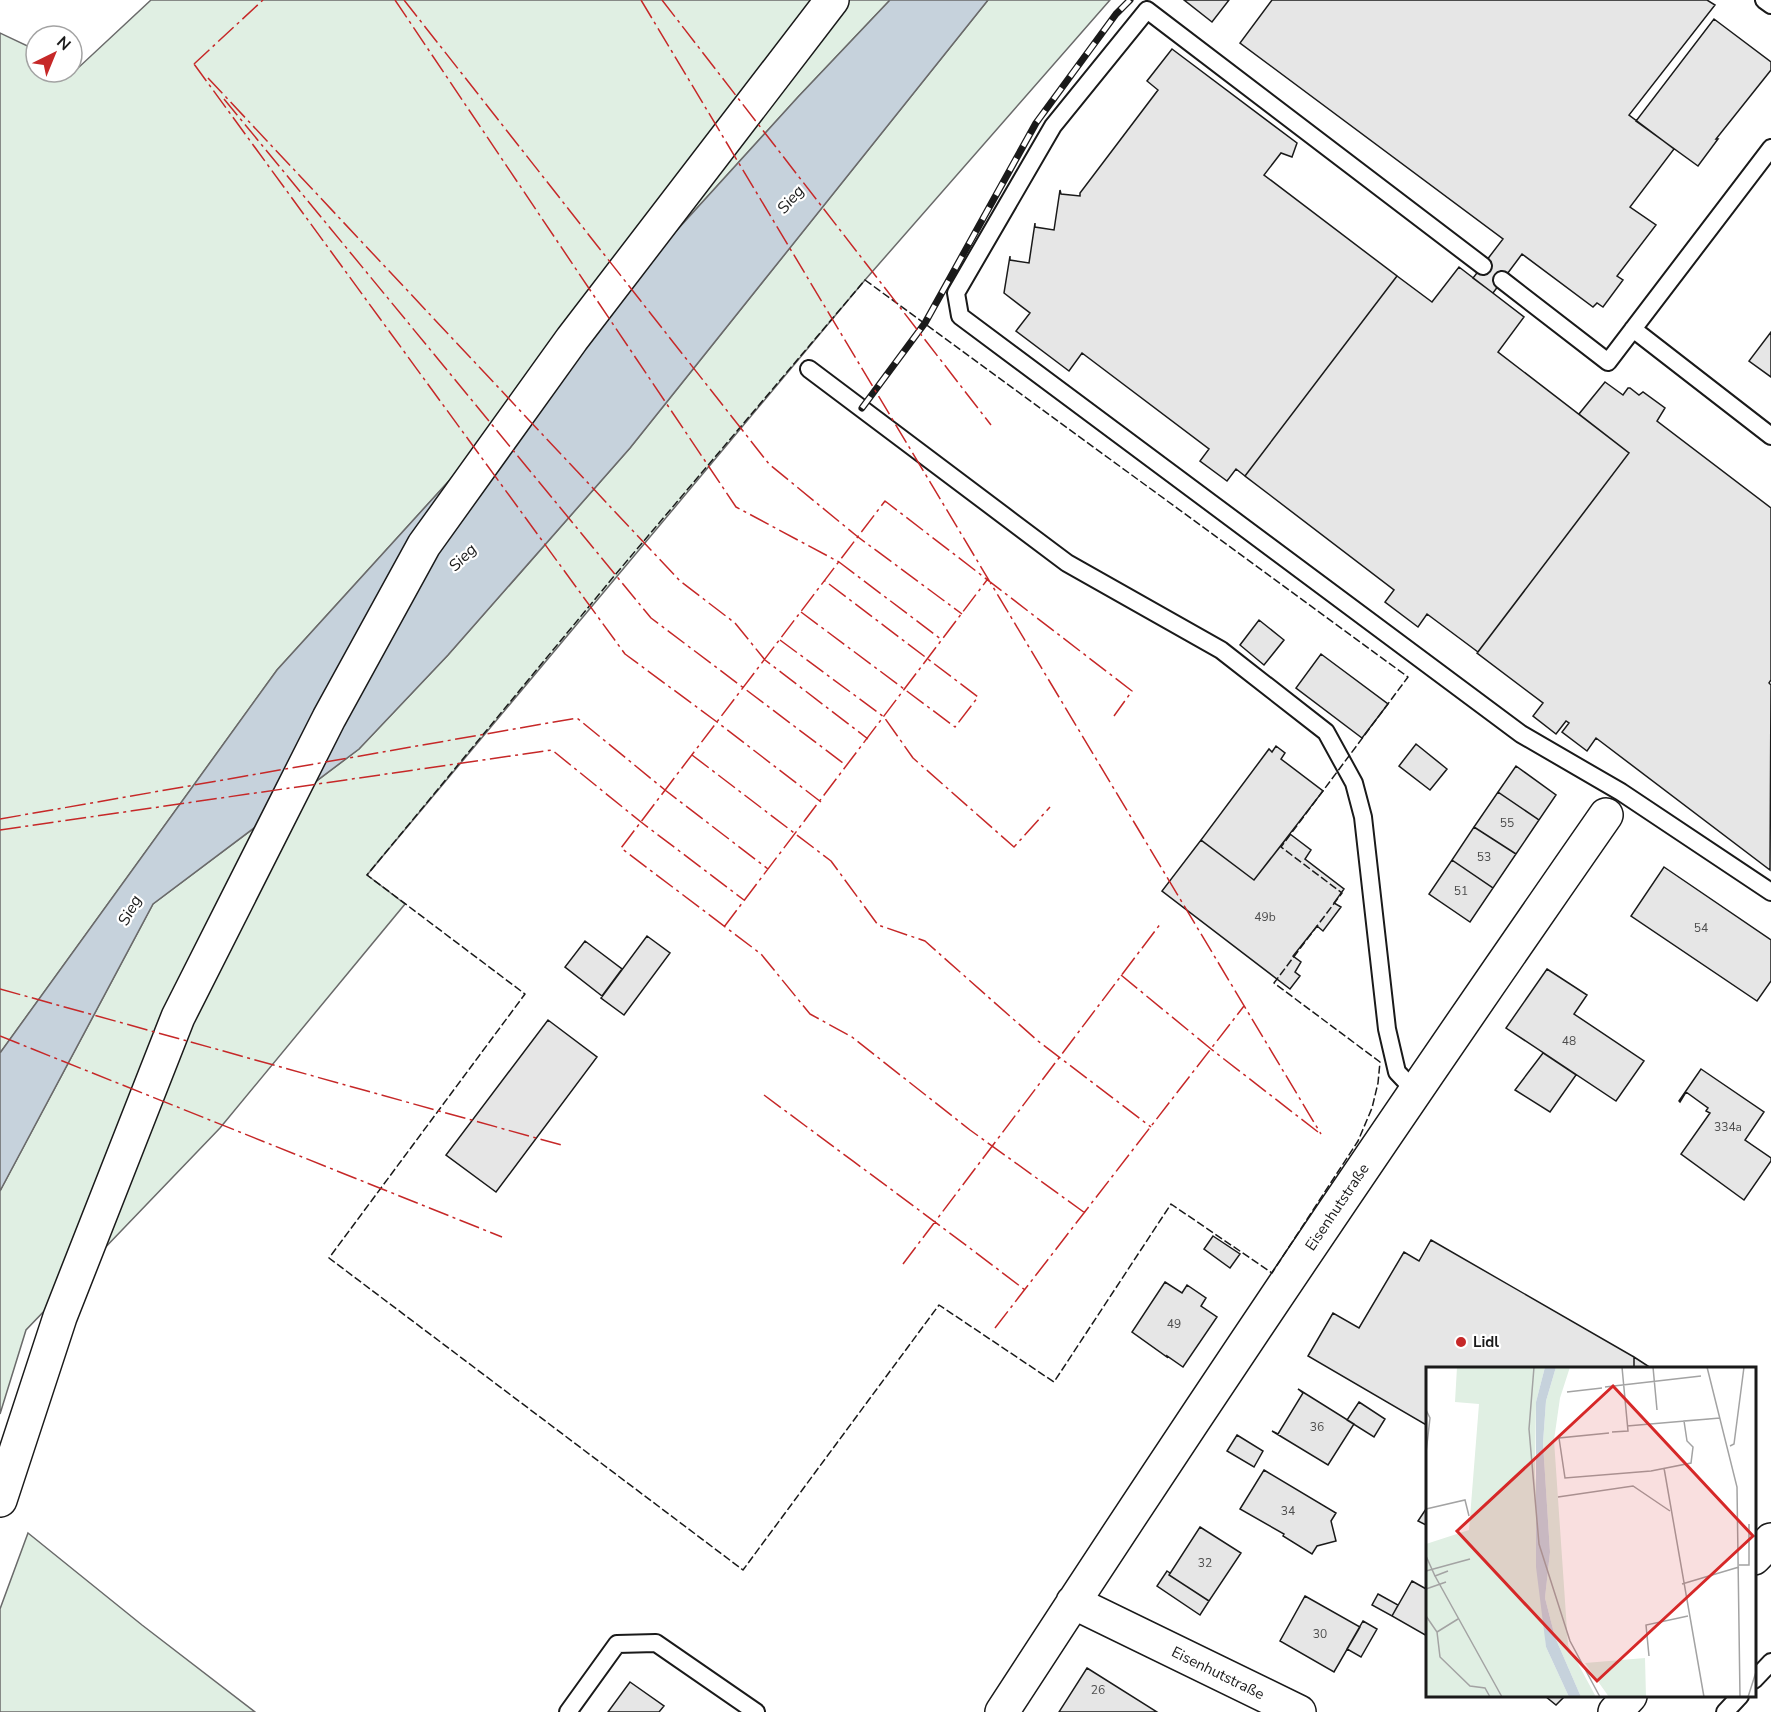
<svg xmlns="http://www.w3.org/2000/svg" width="1771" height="1712" font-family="'Nunito Sans',sans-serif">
	<rect width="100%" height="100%" fill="#fff"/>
	<path fill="#e0efe3" stroke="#6a6a6a" stroke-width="1.5" d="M151,0h739l-92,97 -521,573 -277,383v-1020l36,17v22h36v-5l5,2z
		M988,0h122l-245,280 -498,595 38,29 -185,224 -194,202 -26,84v-223l153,-287 206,-155 89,-94 182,-207z
		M28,1533l114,92 113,87h-255v-103z"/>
	<path fill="#c6d2dc" stroke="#6a6a6a" stroke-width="1.5" d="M890,0h98l-358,448 -182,207 -89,94 -206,155 -153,287v-138l277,-383 521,-573z"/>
	<path fill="#e6e6e6" stroke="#1a1a1a" stroke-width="1.5" d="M1184,0h45l-17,22z
		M1272,0h435l8,5 -86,110 45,34 -44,58 26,18 -39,51 6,4 -20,27 -6,-4 -4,4 -71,-53 -29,39 -20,-15 30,-39 -263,-196z
		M1714,19l57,43v8l-55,69h2l-20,27 -62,-45z
		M1172,49l125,94 -5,14 -11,-4 -17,22 133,101 -152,200 -9,-7 -9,12 -27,-20 9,-12 -127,-96 -13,18 -53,-40 14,-18 -26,-20 6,-37v4l19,3 6,-40v4l19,3 6,-40 1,4 19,2v-3l78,-103 -11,-9z
		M1459,267l65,50 -26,35 131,101 -151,199 -51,-38 -9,13 -33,-25 9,-12 -149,-114 152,-200 35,26z
		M1771,332v45l-22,-16z
		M1605,382l18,13 5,-7h2l9,7 4,-3 22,16 -8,13 114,87v172l-2,3 2,2 -1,185 -174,-132 -9,13 -25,-19 7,-9 -3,-2 -10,13 -23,-18 10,-13 -66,-50 152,-200 -50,-39z
		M1259,620l25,20 -20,25 -24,-20z
		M1321,654l67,50 -26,34 -66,-50z
		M1416,744l31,25 -17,21 -31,-24z
		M1276,746l9,7 -4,6 42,32 -69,89 -53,-40 68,-91 3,3z
		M1516,766l40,29 -17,25 -41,-28z
		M1498,792l41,28 -23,34 -42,-27z
		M1474,827l42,27 -23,34 -41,-28z
		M1290,834l21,16 -6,9 39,30 -10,14 7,4 -18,24 -6,-5 -24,30 8,6 -6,10 5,4 -10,13 -128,-98 39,-51 53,40z
		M1452,860l41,28 -23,34 -41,-28z
		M1664,867l107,73v41l-14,20 -126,-85z
		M647,936l23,17 -46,62 -23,-17z
		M585,941l37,28 -20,27 -37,-29z
		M1547,969l40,26 -13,19 70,47 -28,40 -110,-73z
		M548,1020l49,37 -101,135 -50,-37z
		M1543,1053l33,22 -26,37 -35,-22z
		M1701,1069l63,43 -19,28 26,18v3l-27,39 -63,-46 29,-41 -4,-2 2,-3 -22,-16 -6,10 -1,-1z
		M1213,1236l27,18 -10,14 -26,-19z
		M1431,1240l203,117v11h-206v58l-120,-70 25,-43 26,15 45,-76 15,9z
		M1165,1282l17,11 5,-8 19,13 -5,8 16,11 -34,50 -16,-11v1l-35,-25z
		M1634,1357l17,11h-17z
		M1298,1389l56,35 -26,41 -56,-34 6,3 25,-41z
		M1359,1402l26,17 -11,18 -27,-17z
		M1237,1435l26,16 -9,16 -27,-16z
		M1264,1470l72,43 -5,8 5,20 -19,5 -5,8 -29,-18 1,-2 -44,-25z
		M1428,1506v20l-10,-5z
		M1200,1527l41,26 -32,48 -40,-26z
		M1167,1571l3,2 -1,2 40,26 -9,14 -43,-29z
		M1412,1581l16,9 -1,46 -35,-20z
		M1378,1594l20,11 -6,11 -20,-11z
		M1305,1596l55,31 -26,45 -54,-31z
		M1363,1621l14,8 -16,28 -14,-8z
		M1087,1668l70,44h-98z
		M630,1682l34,24 -5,6h-51z
		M1545,1696h20l-9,9z"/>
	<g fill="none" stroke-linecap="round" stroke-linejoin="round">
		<g stroke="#1a1a1a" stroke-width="20">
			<path id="service" d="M1764,0l7,5
				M1483,266l-336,-256 -94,116 -97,167 4,23 561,418 100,58 150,100
				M1502,280l106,82 163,-214
				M1633,329l138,107
				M809,369l258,194 154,87 105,82 28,51 9,34 24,212 10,43 18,19
				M1754,1680l17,-18
				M568,1712l49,-68 39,-1 100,69
				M1725,1712l15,-16"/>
		</g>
		<g stroke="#1a1a1a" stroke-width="36">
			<path id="minor" d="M1073,1602l226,110
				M1002,1712c196,-302 398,-601 604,-897"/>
		</g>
		<g stroke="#1a1a1a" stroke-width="36">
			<path id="secondary" d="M1754,1558l17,-18
				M1615,1712l15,-16"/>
		</g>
		<g stroke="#1a1a1a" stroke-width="36">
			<path id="trunk" d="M0,1500l60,-183 118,-300 151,-299 95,-173 148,-206 260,-339"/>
		</g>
		<use href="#service" stroke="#fff" stroke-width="16"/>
		<use href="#minor" stroke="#fff" stroke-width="33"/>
		<use href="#secondary" stroke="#fff" stroke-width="33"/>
		<use href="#trunk" stroke="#fff" stroke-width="33"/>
		<g stroke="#1a1a1a" stroke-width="7">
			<path id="rail" d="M862,408l63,-85 111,-200 80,-109 14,-14"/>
		</g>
		<use href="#rail" stroke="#fff" stroke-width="4.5" stroke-dasharray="14" stroke-linecap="butt"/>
		<path stroke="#1a1a1a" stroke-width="1.5" stroke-dasharray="8 3" stroke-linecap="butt" d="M865,280l543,397 -127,170 61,46 -68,90 106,79 -2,21 -6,25 -14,33 -86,132 -101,-69 -117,178 -115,-77 -196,265 -414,-312 196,-264 -158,-119 248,-300z"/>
		<path stroke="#c62828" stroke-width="1.5" stroke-dasharray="21 4.5 3 4.5" stroke-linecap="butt" d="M395,0l341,507 103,55 103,78
			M404,0l365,464 89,73 104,77
			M641,0l680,1134
			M662,0l329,425
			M194,64l431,590 92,68 104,80
			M194,64l69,-64
			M208,78l472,503 55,42 30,37 103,79
			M224,99l427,519 196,148
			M801,612l154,115 23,-30 -153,-116
			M780,640l104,77 29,41 101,89 36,-40
			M692,755l139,106 47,64 47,16 113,100 113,86
			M0,819l577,-101 88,72 103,79
			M0,830l552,-80 89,72 103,78
			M724,927l263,-347
			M1121,975l90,74 107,83
			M0,989l565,157
			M0,1036l502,201
			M764,1095c87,65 175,129 261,195
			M1085,1213l-115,-83 -118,-93 -42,-23 -49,-60 -140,-106 264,-347 247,190 -18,25
			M903,1264l258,-341
			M995,1328l249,-322"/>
	</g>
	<circle fill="#c62828" stroke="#fff" stroke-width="2" cx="1461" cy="1342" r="6"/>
	<g text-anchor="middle" stroke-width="4.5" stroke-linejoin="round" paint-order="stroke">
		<g font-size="12" fill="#4d4d4d">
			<text x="1507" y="827">55</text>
			<text x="1484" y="861">53</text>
			<text x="1461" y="895">51</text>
			<text x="1265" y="921">49b</text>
			<text x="1701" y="932">54</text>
			<text x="1569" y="1045">48</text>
			<text x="1728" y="1131">334a</text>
			<text x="1174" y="1328">49</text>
			<text x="1317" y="1431">36</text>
			<text x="1288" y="1515">34</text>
			<text x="1205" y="1567">32</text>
			<text x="1320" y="1638">30</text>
			<text x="1098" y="1694">26</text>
		</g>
		<g font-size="15" fill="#1a1a1a" stroke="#fff">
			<text transform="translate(1337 1207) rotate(-56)" y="5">Eisenhutstraße</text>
			<text transform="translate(1218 1673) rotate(26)" y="5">Eisenhutstraße</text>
		</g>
		<g font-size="15" font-weight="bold" fill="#1a1a1a" stroke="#fff" text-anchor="start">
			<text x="1473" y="1347">Lidl</text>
		</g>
		<g font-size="16" font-style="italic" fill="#1a1a1a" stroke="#fff">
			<text transform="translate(790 199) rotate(-49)" y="6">Sieg</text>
			<text transform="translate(462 557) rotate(-45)" y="6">Sieg</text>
			<text transform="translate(129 910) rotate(-61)" y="6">Sieg</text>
		</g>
	</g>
	<g transform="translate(1426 1367)">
		<rect width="330" height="330" fill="#fff"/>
		<path d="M31,0h88l-9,35 -1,72 11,173 23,50h-140l-3,-4v-149l43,-14 10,-126 -24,-2zM130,0h14l-10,31 -6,42 14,205 28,52h-15l-26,-60 -10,-39 5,-46 -7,-109 3,-42zM219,291l1,39h-37l-24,-34z" fill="#e0efe3"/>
		<path d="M119,0h11l-10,34 -3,42 7,109 -5,46 10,39 26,60h-12l-23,-50 -10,-80v-165z" fill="#c6d2dc"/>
		<path fill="none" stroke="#a3a3a3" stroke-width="1.5" d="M108,0l-5,62 10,115 31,97 30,56M227,0l4,43M281,0l30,120 3,210M179,20l96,-11M141,25l35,-4M0,43l4,8 -4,35M201,59l93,-8M186,65l16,-1 -6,-64M183,66l-50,5 6,40 86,-7 40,-8 2,-16 -6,-6 -3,-20 25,-2M304,79l4,-2 10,-77M238,101l40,229M132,130l75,-11 37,25M0,142l39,-9 4,16M0,189l9,20 13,-5M313,198h10v-41M0,204l44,-12M9,209l67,121M256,217l57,-17M0,222l20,-7M0,249l11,16 3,25 30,29 15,2 5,9M11,265l21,-13M223,289l-3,-31 42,-9M322,330l8,-25"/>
		<path fill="#d62828" fill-opacity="0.15" stroke="#d62828" stroke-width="3" d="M187,19l140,150 -156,145 -140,-150z"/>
		<rect width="330" height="330" fill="none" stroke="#1a1a1a" stroke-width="3"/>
	</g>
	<g transform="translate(54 54) rotate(43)"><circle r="28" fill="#ffffff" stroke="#a3a3a3" stroke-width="1.5"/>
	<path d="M0-4.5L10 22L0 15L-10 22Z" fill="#c62828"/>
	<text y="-9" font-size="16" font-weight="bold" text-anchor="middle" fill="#1a1a1a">N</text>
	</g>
</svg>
